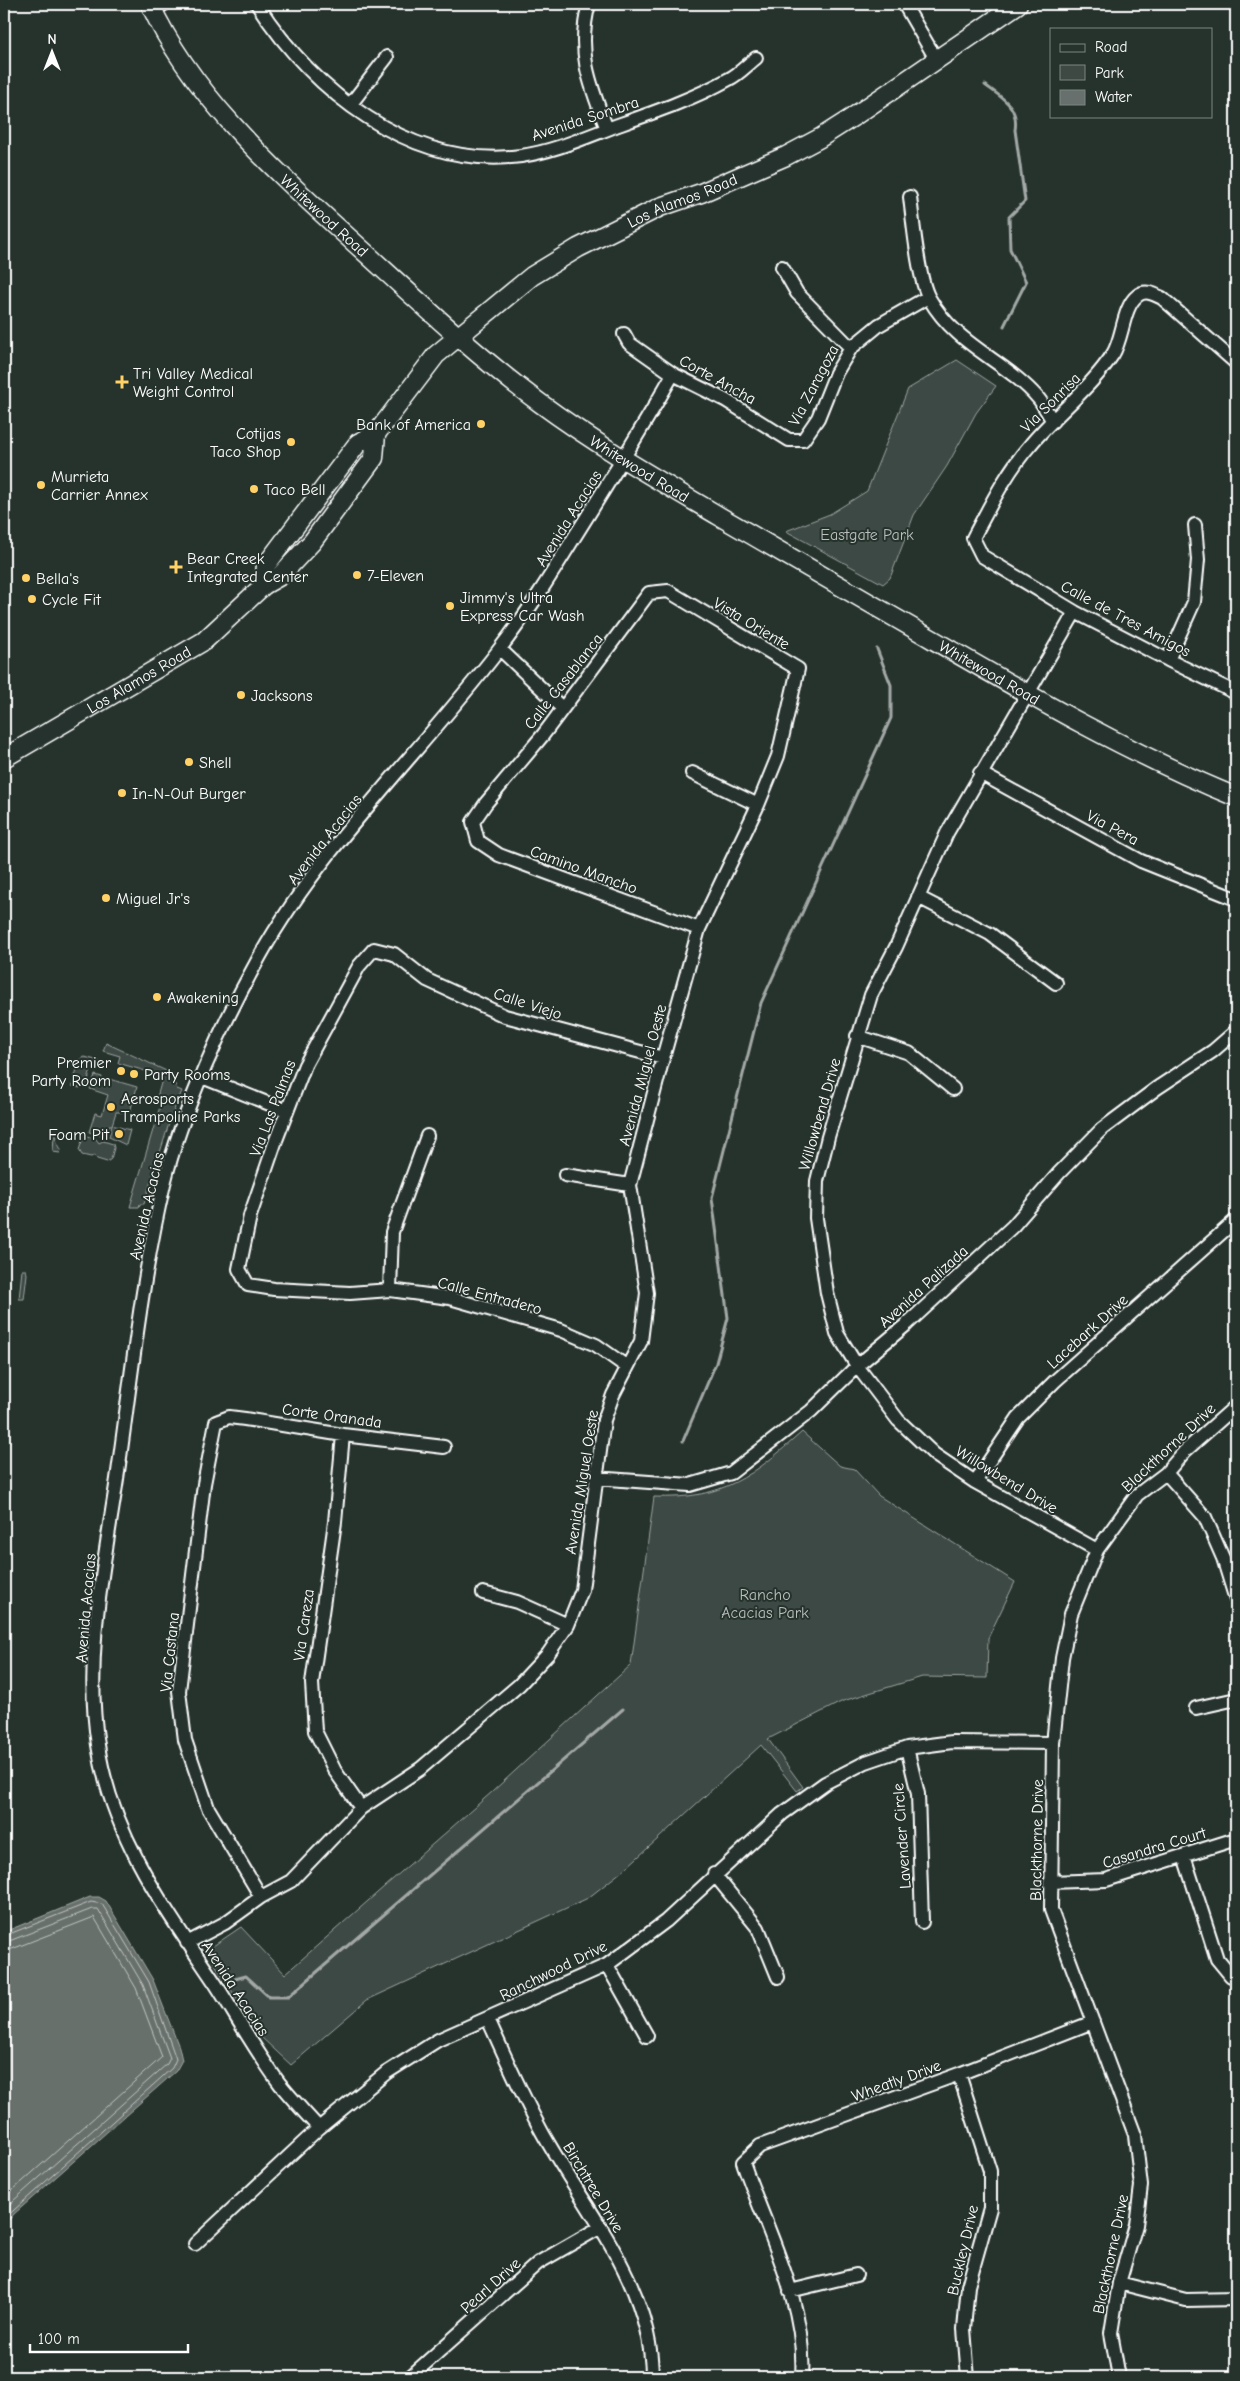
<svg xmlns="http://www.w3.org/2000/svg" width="1240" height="2381" font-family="'Comic Neue',sans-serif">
	<rect width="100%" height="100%" fill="#26332d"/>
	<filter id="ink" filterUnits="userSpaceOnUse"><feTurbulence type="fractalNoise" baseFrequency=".02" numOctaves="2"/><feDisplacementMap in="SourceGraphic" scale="10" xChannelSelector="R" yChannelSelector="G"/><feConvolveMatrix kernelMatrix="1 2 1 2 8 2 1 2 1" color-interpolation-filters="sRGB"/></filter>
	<g filter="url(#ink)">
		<path fill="#3e4944" stroke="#9ea4a2" d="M957,360l39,26 -20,27 -29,53 -33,49 -24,63 -7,6 -97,-53 44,-17 37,-23 41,-102z
			M106,1043l69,32 -2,5 4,9 5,2 -11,26 -27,87h-4l-1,3h-9l31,-104 -5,-2 7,-25 -45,-13 2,-7 -17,-5z
			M85,1057l14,4 -3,9 -5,-1 -4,15 -3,-1 -4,5 -8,-2 8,-27z
			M95,1075l7,2 -1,5 7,2 1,-5 28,8 -7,25h-14l-4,13 18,5 -4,15 -17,-8 3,-12h-3l-4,11 -16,-4 6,-19 7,2 6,-20 -18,-6z
			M54,1135l3,1 -1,4 5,10 -1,3 -7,-1z
			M87,1136l9,3 3,4 4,-2 10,3 1,4 -3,11 -4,3 -10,-3 -2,-4 -4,2 -9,-2 -3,-5 4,-12z
			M22,1270h4l1,4 -3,25h-5z
			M802,1432l38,34 14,3 25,27 136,86 -27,56 -1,40 -65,-1 -79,24 -75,38 35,48 -6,4 -36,-46 -135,123 -38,30 -221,102 -76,65 -30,-28 -50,-79 2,-12 28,-19 44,47 207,-182 139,-127 23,-168c69,3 99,-21 148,-65z"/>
		<path fill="#67706c" stroke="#a4a9a7" d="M90,1897h9l7,4 47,79 26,67 3,13 -6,11 -162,143 -10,12v-294z"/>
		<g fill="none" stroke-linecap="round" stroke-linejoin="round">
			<path stroke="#c2c6c4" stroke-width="1" d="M4,1936l87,-34 11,2 47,78 27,77 -4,9 -168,151
				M4,1943l88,-34h6l45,76 27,73 -3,6 -163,145
				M4,1950l8,-1 82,-32 42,71 26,69 -158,141"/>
			<path stroke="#a4a9a7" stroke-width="3" d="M985,85c17,13 34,21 30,45l10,71 -16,16 1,32 16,33 -22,44
				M683,1441l33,-78 12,-45 -16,-120 49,-195 130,-285v-33l-14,-36
				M235,1979l11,-3 23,21h19l335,-288"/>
			<g stroke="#fff" stroke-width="16">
				<path id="street" d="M257,4c56,87 153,166 264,152 35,-5 67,-20 100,-32 37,-13 74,-26 108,-45 10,-5 18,-14 27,-21
					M589,4c-13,47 1,81 18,125
					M904,4l32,55
					M152,10l12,-6
					M350,105l37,-48
					M910,197c3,24 8,82 19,101 27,48 76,62 109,100 6,7 10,16 15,23
					M782,267l15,26 54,55
					M624,334l5,9 44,31 52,26 64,40h14l15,-22 18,-45 15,-25 28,-23 49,-28
					M1236,363l-74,-65c-8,-4 -17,-9 -25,-2 -14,11 -14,42 -24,58 -23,35 -56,59 -82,90 -24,27 -41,62 -58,94l9,18 93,56 93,48 68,33
					M1075,612l-128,221 -51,114 -25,48 -43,142 -11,44 -1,37 11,75 10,40 20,33 41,54 37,35 40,27 122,68
					M500,649l62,59
					M1168,660l26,-58 4,-42 -3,-35
					M692,773l66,32
					M980,773l161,88 95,38
					M918,897l72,37 66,49
					M857,1036l52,17 44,36
					M202,1077l85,34
					M565,1175l65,10
					M390,1290l2,-58 35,-96
					M627,1367l-31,-22 -35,-15 -111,-32 -60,-8 -40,3 -76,-4 -26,-4 -9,-16 11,-53 26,-76 29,-75 54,-99 15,-17 20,5 33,26 78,36 158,42
					M343,1435l-8,87 -23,161 3,48 20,40 26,37
					M1166,1473l39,44 18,41 13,42
					M595,1478l95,7 41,-12 80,-62 46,-45 50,-42 106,-98 46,-53 43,-44 55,-41 56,-37 23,-20
					M975,1482l43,-64 37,-37 181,-161
					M483,1593l34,9 51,23
					M1196,1708l40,-9
					M907,1748l11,46 4,128
					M1184,1856l33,103 14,17
					M714,1874l44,54 20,49
					M1050,1882l56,-2 130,-41
					M261,1897l-53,-89 -23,-68 -6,-49 25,-207 12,-62 13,-5 16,2 98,16 101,12
					M187,1943l38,-20 36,-26 30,-16 70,-73 59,-39 99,-84 29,-31 20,-29 14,-35 22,-170 9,-25 28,-54 6,-48 -17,-108 33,-127 36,-129 59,-124 20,-49 20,-87 -130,-78 -19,2 -106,142 -57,68 -13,19 5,19 21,14 200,74
					M607,1965l40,71
					M488,2019c17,38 34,76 54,113 43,78 110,152 110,245
					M959,2074l31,97v37l-22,78 -4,43 4,48
					M319,2128c-13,-14 -27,-29 -39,-44 -24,-32 -43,-67 -65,-101 -49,-73 -104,-148 -117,-238 -14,-88 6,-179 19,-266 14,-98 24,-198 47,-295 18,-73 59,-162 96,-228 62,-111 161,-204 238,-305 29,-37 53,-76 77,-115 34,-54 67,-107 98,-162
					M195,2244l124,-116 67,-55 52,-33 169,-75 59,-44 116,-107 43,-31 41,-21 41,-14 45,-6 101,1
					M1119,2283l67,17 50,-1
					M790,2291l66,-16
					M410,2377l128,-114 61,-35
					M802,2377c5,-74 -36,-147 -59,-215l17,-16 199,-72 134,-52
					M1119,2377l-8,-44 8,-50 17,-58 5,-39 -6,-51 -84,-225 2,-167 9,-85 9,-44 26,-64 40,-55 29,-22 19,-22 51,-45"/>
			</g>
			<g stroke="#fff" stroke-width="21">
				<g id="secondary">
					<path id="s1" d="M150,4c40,88 117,159 188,224 66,59 130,122 202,175 57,42 118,77 179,113 56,32 111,64 166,96 115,66 228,135 351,185"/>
					<path id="s2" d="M264,585l2,-20 92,-122 18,-9 60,-79 96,-79 46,-28 82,-41 41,-14 85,-37 34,-18 33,-21 165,-113"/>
					<path id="s3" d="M4,758l200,-117 60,-56 16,-9 32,-34 62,-84 2,-24"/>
				</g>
			</g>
			<use href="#street" stroke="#26332d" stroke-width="12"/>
			<use href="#secondary" stroke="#26332d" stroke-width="18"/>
		</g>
	</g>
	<g fill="#ffd166" stroke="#26332d" stroke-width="2">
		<path d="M119.5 374.5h5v5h5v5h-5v5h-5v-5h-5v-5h5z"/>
		<circle cx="481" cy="424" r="5"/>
		<circle cx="291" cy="442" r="5"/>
		<circle cx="41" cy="485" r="5"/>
		<circle cx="254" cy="489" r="5"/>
		<path d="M173.5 559.5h5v5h5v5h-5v5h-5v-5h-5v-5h5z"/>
		<circle cx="357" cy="575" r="5"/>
		<circle cx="26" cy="578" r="5"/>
		<circle cx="32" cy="599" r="5"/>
		<circle cx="450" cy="606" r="5"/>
		<circle cx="241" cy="695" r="5"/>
		<circle cx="189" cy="762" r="5"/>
		<circle cx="122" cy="793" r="5"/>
		<circle cx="106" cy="898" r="5"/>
		<circle cx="157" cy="997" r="5"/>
		<circle cx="121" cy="1071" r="5"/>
		<circle cx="134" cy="1074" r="5"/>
		<circle cx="111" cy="1107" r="5"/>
		<circle cx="119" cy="1134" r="5"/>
	</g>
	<g text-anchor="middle" stroke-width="4" stroke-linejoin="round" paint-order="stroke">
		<g font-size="16" fill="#fff" stroke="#26332d">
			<text transform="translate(585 118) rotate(-18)" y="6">Avenida Sombra</text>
			<text dy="6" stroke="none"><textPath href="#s2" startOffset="585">Los Alamos Road</textPath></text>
			<text dy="6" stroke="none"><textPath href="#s1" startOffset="276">Whitewood Road</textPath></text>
			<text transform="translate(718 379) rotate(29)" y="6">Corte Ancha</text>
			<text transform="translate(813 385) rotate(-62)" y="6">Via Zaragoza</text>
			<text transform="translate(1050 402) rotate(-45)" y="6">Via Sonrisa</text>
			<text dy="6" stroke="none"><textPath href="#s1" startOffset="681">Whitewood Road</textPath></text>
			<text transform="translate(568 518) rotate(-58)" y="6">Avenida Acacias</text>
			<text transform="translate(1126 618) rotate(28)" y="6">Calle de Tres Amigos</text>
			<text transform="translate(752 623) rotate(31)" y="6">Vista Oriente</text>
			<text dy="6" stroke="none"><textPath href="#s1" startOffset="1086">Whitewood Road</textPath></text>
			<text dy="6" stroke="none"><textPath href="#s3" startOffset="156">Los Alamos Road</textPath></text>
			<text transform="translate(563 681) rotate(-52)" y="6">Calle Casablanca</text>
			<text transform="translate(1113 827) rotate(28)" y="6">Via Pera</text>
			<text transform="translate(324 839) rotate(-52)" y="6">Avenida Acacias</text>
			<text transform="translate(584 869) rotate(20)" y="6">Camino Mancho</text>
			<text transform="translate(528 1003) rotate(18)" y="6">Calle Viejo</text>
			<text transform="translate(642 1075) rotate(-75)" y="6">Avenida Miguel Oeste</text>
			<text transform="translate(272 1108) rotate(-69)" y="6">Via Las Palmas</text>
			<text transform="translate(819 1114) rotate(-74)" y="6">Willowbend Drive</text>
			<text transform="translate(146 1206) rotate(-77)" y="6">Avenida Acacias</text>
			<text transform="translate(923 1286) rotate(-42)" y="6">Avenida Palizada</text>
			<text transform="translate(490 1295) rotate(15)" y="6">Calle Entradero</text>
			<text transform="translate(1087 1331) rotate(-42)" y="6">Lacebark Drive</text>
			<text transform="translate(332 1415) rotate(8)" y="6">Corte Oranada</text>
			<text transform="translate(1168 1447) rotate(-43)" y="6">Blackthorne Drive</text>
			<text transform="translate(1007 1479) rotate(31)" y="6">Willowbend Drive</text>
			<text transform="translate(581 1482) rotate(-81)" y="6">Avenida Miguel Oeste</text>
			<text transform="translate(85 1608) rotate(-85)" y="6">Avenida Acacias</text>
			<text transform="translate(303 1625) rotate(-82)" y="6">Via Careza</text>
			<text transform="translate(169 1652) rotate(-84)" y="6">Via Castana</text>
			<text transform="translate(901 1836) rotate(-94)" y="6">Lavender Circle</text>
			<text transform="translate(1036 1840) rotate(-89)" y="6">Blackthorne Drive</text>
			<text transform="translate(1154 1847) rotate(-17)" y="6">Casandra Court</text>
			<text transform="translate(553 1970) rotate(-26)" y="6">Ranchwood Drive</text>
			<text transform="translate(236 1988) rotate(57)" y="6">Avenida Acacias</text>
			<text transform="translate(896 2080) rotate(-20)" y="6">Wheatly Drive</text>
			<text transform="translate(594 2187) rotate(59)" y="6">Birchtree Drive</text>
			<text transform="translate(962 2250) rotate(-77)" y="6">Buckley Drive</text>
			<text transform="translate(1110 2254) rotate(-78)" y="6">Blackthorne Drive</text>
			<text transform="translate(490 2285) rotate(-42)" y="6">Pearl Drive</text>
		</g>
		<g font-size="16" fill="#fff" stroke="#26332d" text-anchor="start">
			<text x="133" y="379">Tri Valley Medical<tspan x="133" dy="18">Weight Control</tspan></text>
			<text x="471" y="430" text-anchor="end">Bank of America</text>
			<text x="281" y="439" text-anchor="end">Cotijas<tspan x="281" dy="18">Taco Shop</tspan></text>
			<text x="51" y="482">Murrieta<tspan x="51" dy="18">Carrier Annex</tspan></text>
			<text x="264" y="495">Taco Bell</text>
			<text x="187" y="564">Bear Creek<tspan x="187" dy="18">Integrated Center</tspan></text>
			<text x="367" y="581">7-Eleven</text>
			<text x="36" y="584">Bella's</text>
			<text x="460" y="603">Jimmy's Ultra<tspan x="460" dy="18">Express Car Wash</tspan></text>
			<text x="42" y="605">Cycle Fit</text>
			<text x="251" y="701">Jacksons</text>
			<text x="199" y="768">Shell</text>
			<text x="132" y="799">In-N-Out Burger</text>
			<text x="116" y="904">Miguel Jr's</text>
			<text x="167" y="1003">Awakening</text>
			<text x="111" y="1068" text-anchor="end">Premier<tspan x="111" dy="18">Party Room</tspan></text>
			<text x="144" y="1080">Party Rooms</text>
			<text x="121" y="1104">Aerosports<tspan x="121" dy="18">Trampoline Parks</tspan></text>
			<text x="109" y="1140" text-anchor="end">Foam Pit</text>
		</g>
		<g font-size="16" fill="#bbbfbe" stroke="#26332d">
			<text x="867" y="540">Eastgate Park</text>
			<text x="765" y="1600">Rancho<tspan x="765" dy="18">Acacias Park</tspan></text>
		</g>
	</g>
	<rect width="1240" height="2381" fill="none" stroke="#26332d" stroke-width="20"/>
	<rect x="10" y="10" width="1220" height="2361" fill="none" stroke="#fff" stroke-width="2" filter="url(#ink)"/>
	<rect x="1050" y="28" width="162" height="90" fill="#26332d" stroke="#7d8581"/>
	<rect x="1060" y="44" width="25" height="8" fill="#26332d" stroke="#7d8581"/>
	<text x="1095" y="52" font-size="15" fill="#ffffff">Road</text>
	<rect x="1060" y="65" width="25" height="15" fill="#3e4944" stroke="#7d8581"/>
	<text x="1095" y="78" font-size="15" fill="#ffffff">Park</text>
	<rect x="1060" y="90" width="25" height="15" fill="#67706c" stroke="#7d8581"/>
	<text x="1095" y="102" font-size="15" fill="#ffffff">Water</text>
	<g transform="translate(52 52)" stroke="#26332d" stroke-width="4" paint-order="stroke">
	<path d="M0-4L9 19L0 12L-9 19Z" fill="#ffffff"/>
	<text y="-8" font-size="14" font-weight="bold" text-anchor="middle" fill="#ffffff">N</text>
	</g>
	<path d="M30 2344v8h158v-8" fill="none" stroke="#ffffff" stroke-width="2.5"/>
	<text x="38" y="2344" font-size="15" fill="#ffffff" stroke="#26332d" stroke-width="4" paint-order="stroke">100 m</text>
</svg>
